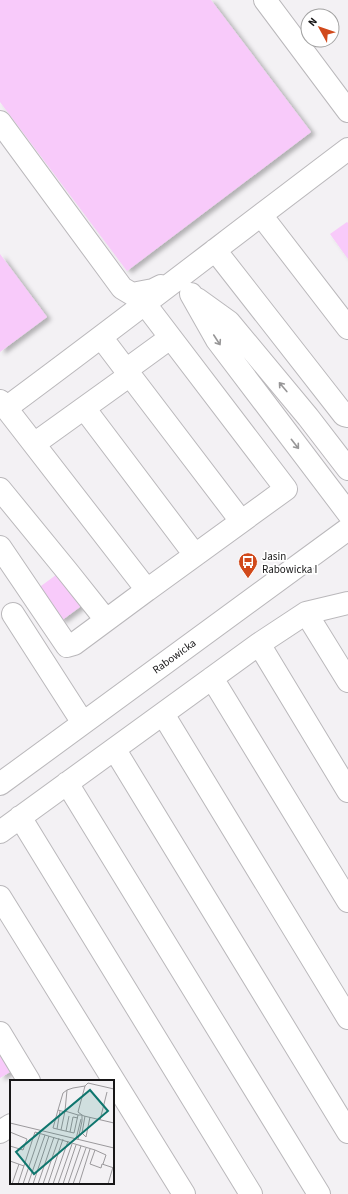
<svg xmlns="http://www.w3.org/2000/svg" width="348" height="1194" font-family="'Source Sans 3',sans-serif">
	<defs>
		<filter id="shadow"><feDropShadow dx="4.5" dy="2.5" stdDeviation="2" flood-color="#0004"/></filter>
	</defs>
	<rect width="100%" height="100%" fill="#f3f1f4"/>
	<path fill="#f8cafa" filter="url(#shadow)" d="M0,0h211l100,132 -184,139 -127,-169z
		M347,222l1,1v36l-18,-25z
		M0,254l47,63 -47,35z
		M60,572l24,32 -23,17 -24,-32z
		M0,1045l15,24 -15,9z"/>
	<g fill="none" stroke-linecap="round" stroke-linejoin="round">
		<g stroke="#bab8bb" stroke-width="24">
			<path id="minor" d="M265,0l83,111
				M0,122l122,166 10,6 21,-4 8,-4
				M261,215l87,113
				M215,250l129,165 4,1
				M191,294l26,46 131,173
				M197,299l32,23 79,95 40,52
				M101,337l25,33
				M170,338l-44,32 115,151
				M0,401l6,7c115,-85 228,-173 342,-259
				M6,408l141,182 139,-101 -141,-185
				M84,408l111,147
				M34,444l96,-69
				M0,489l67,82 39,49
				M0,547l67,99 7,-2 73,-54
				M306,613l42,68
				M13,614l70,109
				M259,644l89,147
				M212,678l136,223
				M163,714l185,304
				M115,750l233,382
				M67,783l252,411
				M0,784l348,-255
				M20,817l231,377
				M0,832l259,-188 47,-31 42,-10
				M0,897l184,297
				M0,1033l29,48
				M0,1132l11,-7"/>
		</g>
		<use href="#minor" stroke="#fff" stroke-width="22"/>
	</g>
	<defs><path id="oneway-shaft" d="M-6 0H5M1.5-3L5.5 0L1.5 3" fill="none" stroke-width="1.6" stroke-linecap="round" stroke-linejoin="round"/></defs>
	<g stroke="#979697">
		<use href="#oneway-shaft" transform="translate(217 340) rotate(57)"/>
		<use href="#oneway-shaft" transform="translate(283 387) rotate(-130)"/>
		<use href="#oneway-shaft" transform="translate(295 444) rotate(52)"/>
	</g>
	<defs>
		<g id="bus-pin" transform="scale(1)"><path d="M0 17L-7.5 6A9.5 9.5 0 1 1 7.5 6Z" fill="#d1491b" stroke="#fff"/><path d="M-5-6H5V4H4V6H2V4H-2V6H-4V4H-5ZM-3.5-4V0h7V-4ZM-3.5 1.2v1.5H-2V1.2ZM2 1.2v1.5H3.5V1.2Z" fill="#fff"/></g>
	</defs>
	<g fill-rule="evenodd">
		<use href="#bus-pin" x="248" y="562"/>
	</g>
	<g text-anchor="middle" stroke-width="3.5" stroke-linejoin="round" paint-order="stroke">
		<g font-size="11" fill="#171617" stroke="#fff" text-anchor="start">
			<text x="262" y="560">Jasin<tspan x="262" dy="13">Rabowicka I</tspan></text>
		</g>
		<g font-size="11" fill="#171617" stroke="#fff">
			<text transform="translate(174 656) rotate(-36)" y="4">Rabowicka</text>
		</g>
	</g>
	<g transform="translate(10 1080)">
		<rect width="104" height="104" fill="#f3f1f4"/>
		<path fill="none" stroke="#9b999c" stroke-width="1" d="M75,6l3,-3 26,6M48,30l5,-17 4,-3M55,31l-4,19 13,3 4,-18M75,36l-3,17 4,4 4,-20M90,40l7,-28M0,43l104,25M47,49l3,-18M51,50l-8,-2 5,-18 7,2M56,51l3,-15M0,52l17,7 -4,11 -13,-4M60,52l3,-15 5,1M66,59l5,-20M68,60l4,-19v-6l-4,-3 7,-26 -12,2 -6,2 -2,21 13,4h4l2,1 30,7M85,70l11,5 -3,9M0,81l14,5M2,104l7,-20M8,104l17,-52 60,18 -5,14 11,4 1,-4 12,4M13,104l17,-50M18,104l17,-49M23,104l16,-48M28,104l16,-47M33,104l16,-46M38,104l15,-45M43,104l15,-43M48,104l14,-40M53,104l13,-39M58,104l13,-38M63,104l13,-36M69,104l11,-35M98,104l5,-17"/>
		<path fill="#0f766e" fill-opacity="0.15" stroke="#0f766e" stroke-width="2" d="M80,10l18,21 -74,63 -18,-22z"/>
		<rect width="104" height="104" fill="none" stroke="#171617" stroke-width="2"/>
	</g>
	<g transform="translate(320 28) rotate(310)"><circle r="19" fill="#ffffff" stroke="#a2a2a2"/>
	<path d="M0-3L7 15L0 10L-7 15Z" fill="#d1491b"/>
	<text y="-6" font-size="11" font-weight="bold" text-anchor="middle" fill="#171617">N</text>
	</g>
</svg>
